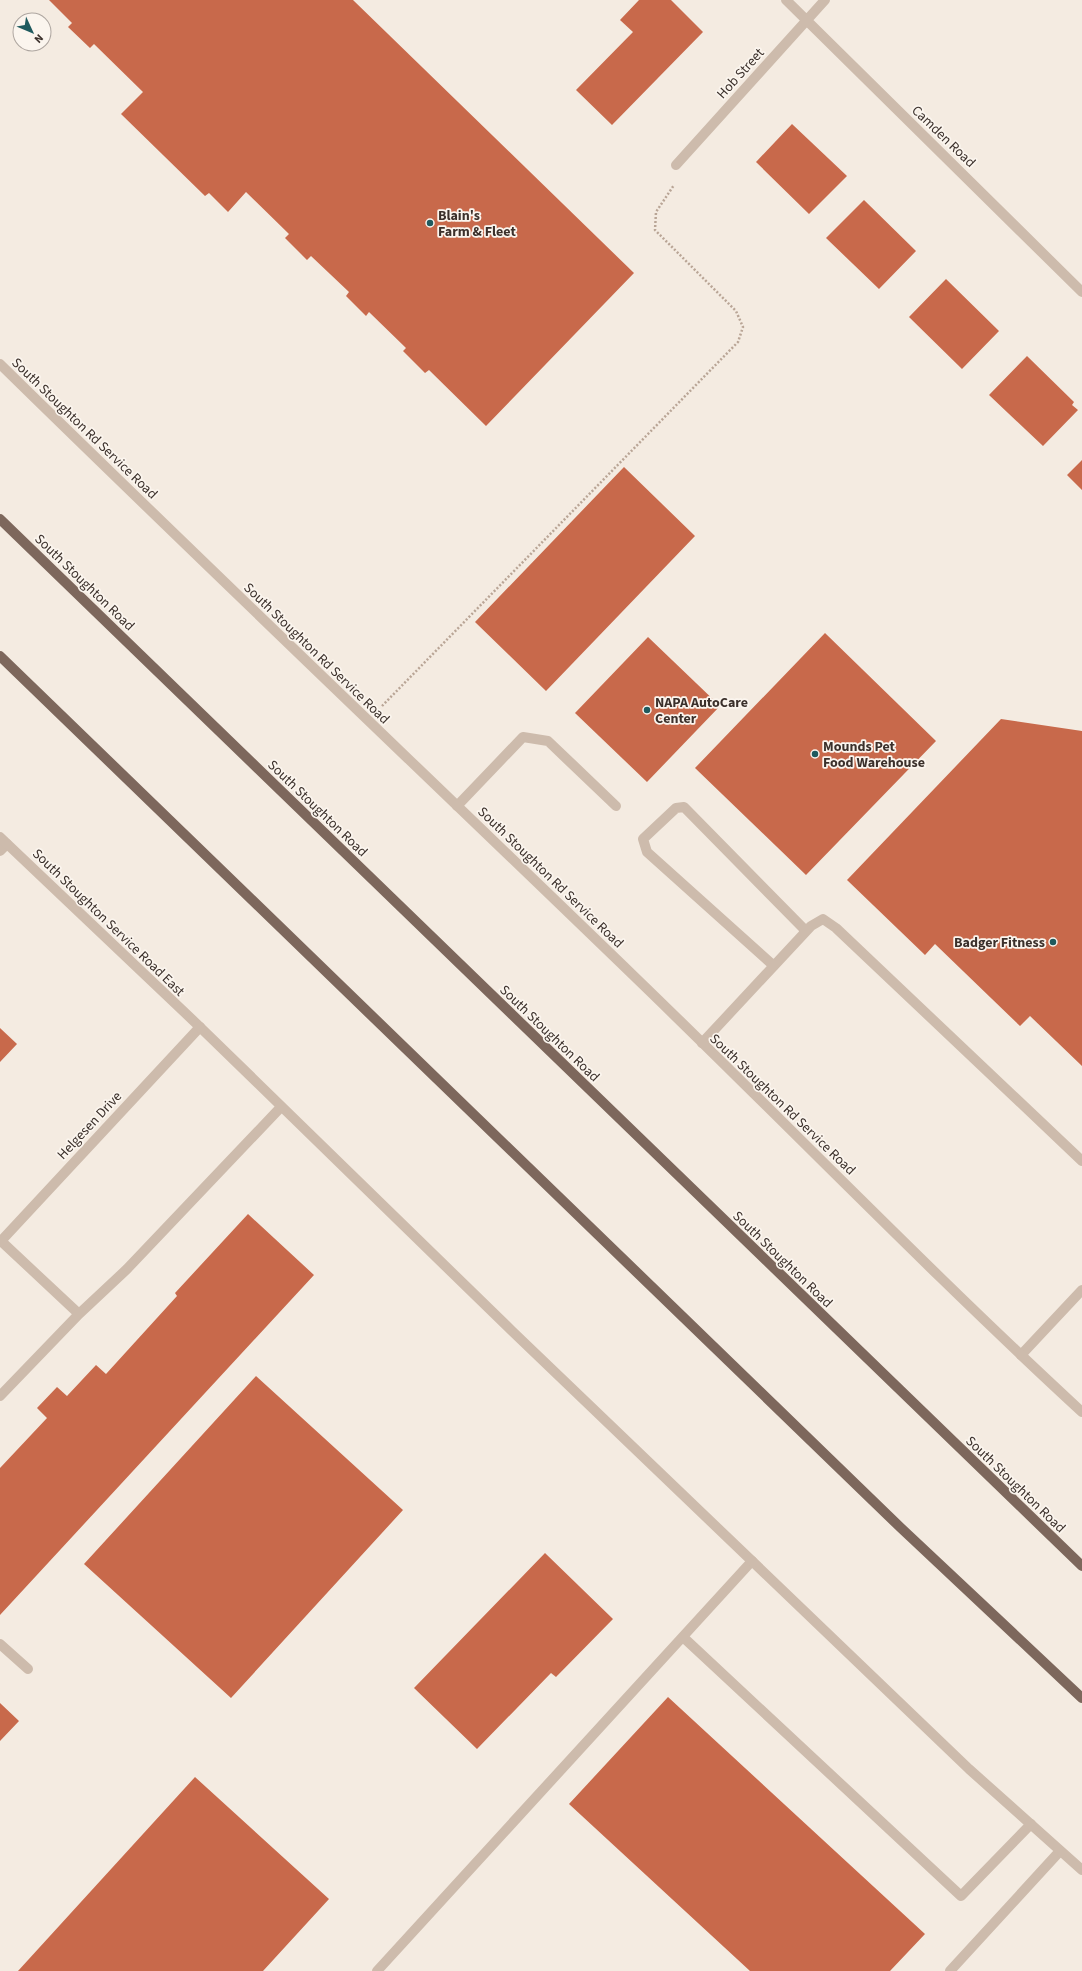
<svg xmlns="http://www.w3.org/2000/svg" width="1082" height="1971" font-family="'Source Sans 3',sans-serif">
	<rect width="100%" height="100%" fill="#f4ebe1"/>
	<path fill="#c8694b" d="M49,0h304l281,273 -148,153 -57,-56 -4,3 -22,-22 3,-3 -37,-36 -3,4 -20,-20 3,-4 -38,-36 -4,4 -22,-22 4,-4 -43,-42 -18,20 -19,-19 -4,3 -84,-82 22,-22 -49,-48 -4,4 -22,-21 4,-4z
		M639,0h32l32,32 -91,93 -36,-35 57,-58 -13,-12z
		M792,124l55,52 -38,38 -53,-52z
		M864,200l52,51 -37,38 -53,-51z
		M946,279l53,52 -37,38 -53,-52z
		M1027,356l47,46 -2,3 6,5 -35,36 -54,-51z
		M1082,460v30l-15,-15z
		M624,467l71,69 -149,155 -71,-69z
		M825,633l111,108 -130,134 -111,-107z
		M648,637l72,69 -73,76 -72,-69z
		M1001,719l81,12v335l-52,-50 -10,10 -85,-82 -10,11 -78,-75z
		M0,1028l17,16 -17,18z
		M248,1214l66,61 -314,340v-147l47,-50 -10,-10 20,-21 10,9 29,-31 10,9 71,-78 -2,-3z
		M256,1376l147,134 -172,188 -147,-134z
		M545,1553l68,66 -57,58 -5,-4 -74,76 -63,-61z
		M668,1697l257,237 -35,37h-140l-181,-167z
		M0,1703l19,18 -19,20z
		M195,1777l134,122 -66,72h-245z"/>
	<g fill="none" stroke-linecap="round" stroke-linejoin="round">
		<path stroke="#b9a596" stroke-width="2.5" stroke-dasharray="2 2" stroke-linecap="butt" d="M382,706l356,-364 5,-15 -7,-16 -81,-81 1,-18 18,-27"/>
		<path stroke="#cdbbac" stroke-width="10" d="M457,806l66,-69 25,4 68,65
			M0,851l7,-7
			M774,966l-127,-114 -4,-13 33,-31 8,-1 122,124
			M702,1043l109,-117 12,-7 13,9 246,233
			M1,1241l78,73
			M1021,1355l61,-65
			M0,1396l79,-82 48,-45 154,-162
			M683,1637l278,259 70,-72
			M0,1644l28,25
			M377,1971l375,-410
			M950,1971l110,-120"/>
		<path stroke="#cdbbac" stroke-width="10" d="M786,0l296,292
			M676,165l149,-165
			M0,1242l200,-215"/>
		<path stroke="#cdbbac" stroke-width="10" d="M0,364c211,207 425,410 637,615 149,144 293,293 445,433
			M0,837l200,190 312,304 457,438 113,101"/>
		<path stroke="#7d675c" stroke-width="10" d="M0,519l1082,1047
			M0,656l901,872 181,170"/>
	</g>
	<g fill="#1f5a5e" stroke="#fbf5ee" stroke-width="1.5">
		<circle cx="430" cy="223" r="4"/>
		<circle cx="647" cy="710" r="4"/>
		<circle cx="815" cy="754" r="4"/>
		<circle cx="1053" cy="942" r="4"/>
	</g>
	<g text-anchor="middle" stroke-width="3.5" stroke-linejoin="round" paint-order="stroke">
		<g font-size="14" fill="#3b302b" stroke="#fbf5ee">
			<text transform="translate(740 73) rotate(-48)" y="5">Hob Street</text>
			<text transform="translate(944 136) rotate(44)" y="5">Camden Road</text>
			<text transform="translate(85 428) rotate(44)" y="5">South Stoughton Rd Service Road</text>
			<text transform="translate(85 582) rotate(44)" y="5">South Stoughton Road</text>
			<text transform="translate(317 653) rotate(44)" y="5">South Stoughton Rd Service Road</text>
			<text transform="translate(318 808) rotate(44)" y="5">South Stoughton Road</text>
			<text transform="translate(551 877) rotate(44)" y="5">South Stoughton Rd Service Road</text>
			<text transform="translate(109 922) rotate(44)" y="5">South Stoughton Service Road East</text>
			<text transform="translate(550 1033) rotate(44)" y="5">South Stoughton Road</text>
			<text transform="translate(783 1104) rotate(44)" y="5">South Stoughton Rd Service Road</text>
			<text transform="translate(89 1125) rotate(-47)" y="5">Helgesen Drive</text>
			<text transform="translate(783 1259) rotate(44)" y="5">South Stoughton Road</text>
			<text transform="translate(1016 1484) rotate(44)" y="5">South Stoughton Road</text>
		</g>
		<g font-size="14" font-weight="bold" fill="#3b302b" stroke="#fbf5ee" text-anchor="start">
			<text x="438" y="220">Blain's<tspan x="438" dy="16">Farm &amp; Fleet</tspan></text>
			<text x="655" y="707">NAPA AutoCare<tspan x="655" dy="16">Center</tspan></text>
			<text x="823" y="751">Mounds Pet<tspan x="823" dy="16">Food Warehouse</tspan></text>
			<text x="1045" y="947" text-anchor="end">Badger Fitness</text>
		</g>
	</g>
	<g transform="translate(32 32) rotate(134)"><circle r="19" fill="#fbf5ee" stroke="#aea6a0"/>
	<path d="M0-3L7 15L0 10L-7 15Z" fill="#1f5a5e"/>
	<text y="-6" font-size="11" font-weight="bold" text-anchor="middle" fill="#3b302b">N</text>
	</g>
</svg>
